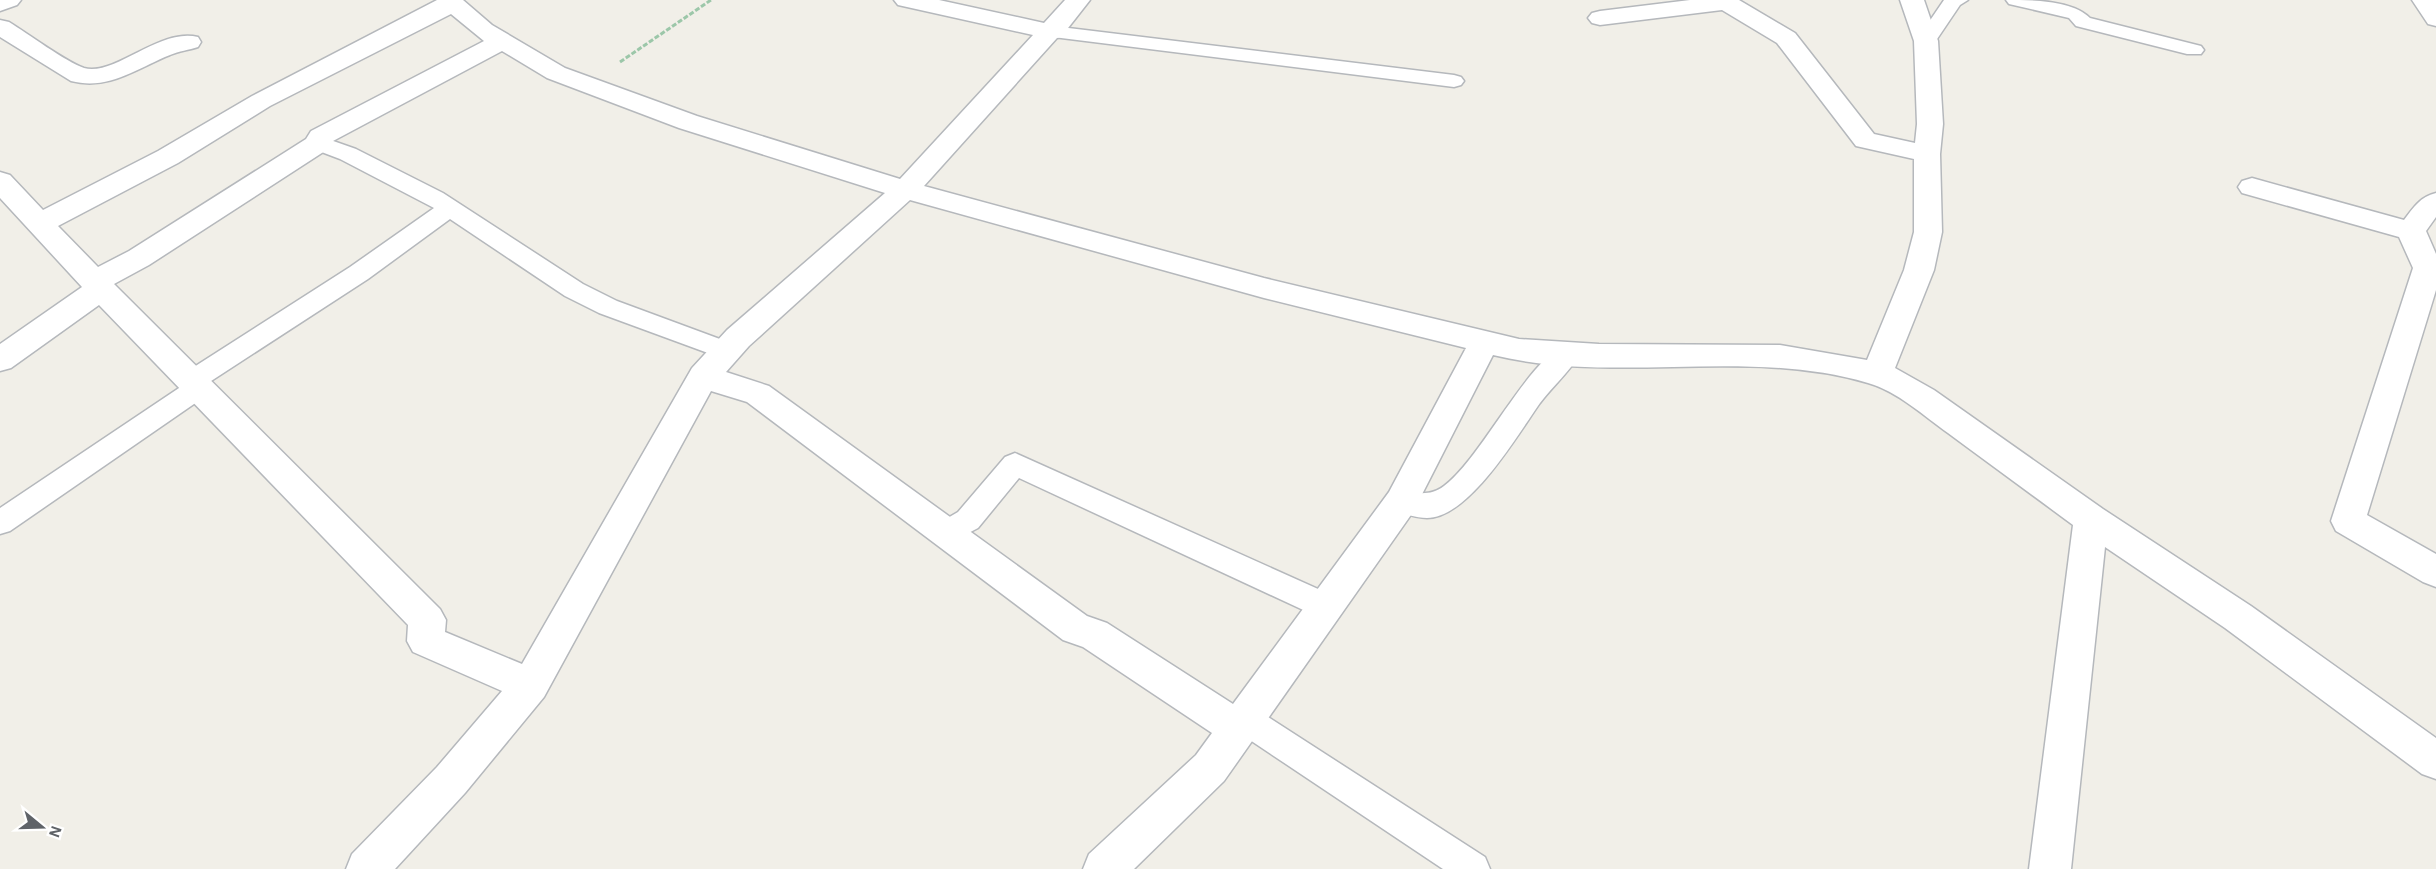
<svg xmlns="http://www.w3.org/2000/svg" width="2436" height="869" font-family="'Alegreya Sans',sans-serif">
	<rect width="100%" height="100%" fill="#f1efe8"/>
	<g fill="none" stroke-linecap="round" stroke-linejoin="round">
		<g stroke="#b5b8bc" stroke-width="3">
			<path id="service" d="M1944,0h24l-8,5 -27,40h-14l-3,-4z
				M2006,0c26,0 66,0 84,18l111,28 3,4 -3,4h-14l-111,-28 -7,-8 -60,-14z
				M1052,26l402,49 7,2 3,4 -3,4 -7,2 -409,-51 -3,-4 3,-4z
				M319,136l37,13 87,44 140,91 34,17 119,44 4,6 -4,6 -9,3 -128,-47 -34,-17 -115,-77 -82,60 -160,104 3,5 -4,7 -197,136 -10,3v-26l182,-122 -3,-5 4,-7 167,-107 84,-59 -94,-49 -29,-11 -3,-5 3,-5z
				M1568,344l9,3 4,6c-11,18 -28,33 -41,50 -22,31 -71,115 -113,115 -11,0 -25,-5 -36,-8l-4,-8 4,-8c19,-6 35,6 53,-8 38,-28 86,-131 124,-142z
				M1015,453l321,144 4,9 -4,9 -11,4 -11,-4 -295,-137 -41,50 -34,18 -10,-4 -4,-8 4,-8 24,-14 47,-55z
				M1243,704l11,4 231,149 5,12h-47l-211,-141 -5,-10 5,-10z"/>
		</g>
		<g stroke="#b5b8bc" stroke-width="3">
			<path id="minor" d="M0,0h21l-4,5 -17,6z
				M437,0h26l29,25 73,43 132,48 203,63 133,-144 -135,-30 -4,-5h45l105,23 21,-23h25l-29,37 -4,1 -133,148 340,92 255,61 80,5 181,1 87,15 37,-90 10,-38v-73l-58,-13 -79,-103 -55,-33 -122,15 -8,-2 -4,-5 4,-5 8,-2 90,-11h49l56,33 79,101 41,9 2,-19 -3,-83 -14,-41h24l14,41 5,83 -3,30 2,78 -8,38 -39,98 39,22 169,119 148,97 185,132v41l-14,-5 -197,-146 -120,-81 -34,322h-42l44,-344c-42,-31 -83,-61 -125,-92 -24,-17 -51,-42 -80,-50 -122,-36 -252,2 -375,-28l-80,157 -189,269 -90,88h-51l6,-15 107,-99 16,-22 -129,-86 -20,-7 -316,-238 -36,-11 -167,306 -79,96 -70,76h-49l6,-15 85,-87 65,-76 -89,-39 -6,-11 1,-16 -309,-320 -88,63 -11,3v-27l82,-57 -82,-89v-26l10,3 33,35 115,-59 94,-55zM451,14l33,27 -173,90 -5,8 -177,112 -31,16 -40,-41 120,-63 92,-57zM502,51l45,27 132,50 206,65 -158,137 -35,38 -170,296 -77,-32 1,-12 -6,-11 -326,-325 35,-19 179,-116 5,-8zM910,200l354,98 202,50 -77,144 -156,212 -126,-81 -20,-7 -318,-230 -43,-14 23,-26z
				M2412,0h24v26l-8,-2z
				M0,20l9,2c18,11 57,40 75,46 30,9 76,-41 114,-31l3,5 -3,5c-9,3 -19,4 -28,8 -33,13 -61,36 -99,26l-71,-44z
				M2252,178l152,42c10,-13 16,-23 32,-27v24l-10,14 10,23v36l-69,225 69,39v33l-13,-5 -87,-51 -5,-10 82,-253 -14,-31 -157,-44 -4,-6 4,-6z"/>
		</g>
		<path stroke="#9cc7a9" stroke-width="3" stroke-dasharray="5 2" stroke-linecap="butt" d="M620,62l91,-62"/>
		<use href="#service" fill="#fff" fill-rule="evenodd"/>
		<use href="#minor" fill="#fff" fill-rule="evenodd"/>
	</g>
	<g transform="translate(42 827) rotate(109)" stroke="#ffffff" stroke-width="4.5" paint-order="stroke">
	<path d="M0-4.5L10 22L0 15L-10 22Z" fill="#5f6368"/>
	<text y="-9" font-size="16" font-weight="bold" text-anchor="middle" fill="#5f6368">N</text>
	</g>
</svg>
